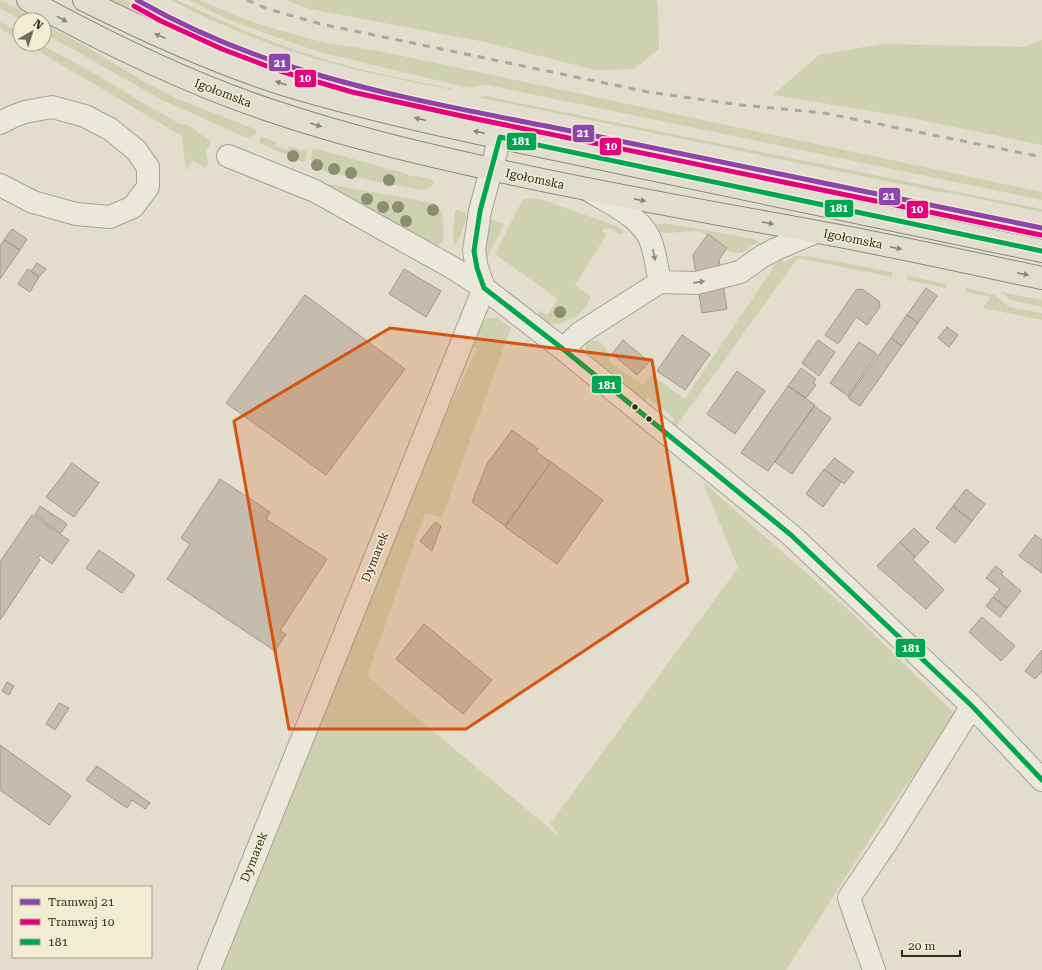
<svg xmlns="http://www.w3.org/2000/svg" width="1042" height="970" font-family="'Roboto Serif',serif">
	<rect width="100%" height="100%" fill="#e2ddcc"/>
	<path fill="#ced1b0" d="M0,0h1l36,20h-16l-21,-12z
		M112,0h14l60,32 46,20 -74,-31z
		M171,0h6c45,22 92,42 140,57 45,14 91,23 137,32l-1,1c-30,-6 -61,-12 -92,-19 -65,-16 -130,-39 -190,-71z
		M189,0h11l44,19 31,10 51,14 53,8 663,141v8l-554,-115h-6l-12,3 -151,-36 -85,-30z
		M285,0h371l2,7 1,42 -25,20 -39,1 -110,-28 -175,-33z
		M0,22l20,11v7l-20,-12z
		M44,24l45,24 54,33 32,17 82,32 -1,4 -9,4 -87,-39 -116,-66z
		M1042,40v105l-141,-29 -128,-21 46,-40 62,-11 143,3z
		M26,44h14l59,32 44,27 37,21 9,1 22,17 -5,9 2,12 -2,6 -13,-9 -7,11 -4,-35z
		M485,96l557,113v3l-96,-20 -1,1 -468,-96z
		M470,114l572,119v5l-543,-116v2l-23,-5v-2h-3l-1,1 -3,-1z
		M262,137l14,5 -1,4 13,4 1,-4 17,5 1,2 -2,8 -2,1 -44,-19 1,-5z
		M313,148l95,26v2l4,1v-2l22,5c-1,7 -5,9 -12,10l-95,-18c-15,-6 -19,-7 -14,-24z
		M319,181l9,3 105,19c13,8 11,24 10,38l-4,4 -7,2 -113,-65z
		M528,198l15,2 76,27 2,2 3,5h-6l-1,-2 -7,-4 -7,1v3l4,2 -32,51 16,12c-3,4 -6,12 -10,15 -11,10 -35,20 -43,2l1,-3h2l6,4 11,-16 -63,-45 26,-51 3,-4z
		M457,210l10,3c-3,11 -5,24 -13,34l-1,-14 2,-21z
		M490,219l14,5 -18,36 -2,-11z
		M664,223l90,16 11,7 -2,2 -7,-5c-12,8 -15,14 -30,6l1,-2 -19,-13 -1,1 -10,-4 -32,2 -5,-1 -9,-6z
		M795,256h12l85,16v5l-94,-19 -123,170 -4,-4 4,-5 -27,-22 -5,5 -54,-44c-3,-5 -4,-8 -3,-14l6,-4c11,0 18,12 18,22l33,23 8,-10 34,24 94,-140 6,3z
		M908,276l39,8 -1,4 -39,-8z
		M966,288l29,7 14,12 33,6v7l-59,-12 8,-11 -26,-5z
		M1001,292l41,8v7l-31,-7z
		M487,318h11l13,10 -3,8 -66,181 -17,-4 -58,163 194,162 -11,-14 188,-256 -35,-86 151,133 103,101 -67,92 -104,162h-567l204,-507 54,-114 -4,-3 6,-21z"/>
	<path fill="#c5bcad" stroke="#a1998c" d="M12,229l15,10 -7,11 -16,-10z
		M708,234l19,14 -8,12 8,49 -25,4 -9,-58z
		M4,240l16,10 -20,29v-33z
		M37,263l9,6 -7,8 -8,-6z
		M28,269l11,8 -9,15 -12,-8z
		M404,269l37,22 -15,26 -37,-23z
		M926,288l11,8 -19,27 -11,-8z
		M862,289l17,12 1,6 -13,18 -11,-8 -18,27 -13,-9 31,-45z
		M305,295l100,74 -79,106 -100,-72z
		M907,315l11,8 -16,23 -11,-8z
		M947,327l11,8 -9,12 -11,-9z
		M682,335l28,19 -25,36 -28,-19z
		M891,338l11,8 -42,60 -12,-8z
		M623,340l26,22 -12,13 -25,-21z
		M818,340l17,12 -16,24 -17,-13z
		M859,342l18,12 -29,42 -18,-13z
		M801,368l15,11 -3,4 3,2 -10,13 -18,-12z
		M737,371l28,20 -30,43 -28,-20z
		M788,386l27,19 -47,66 -27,-18z
		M814,406l17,12 -39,56 -17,-12z
		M512,430l26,19 -2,3 15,10 -46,64 -33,-24 15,-38z
		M834,458l20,14 -10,12 -19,-14z
		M551,462l52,38 -46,64 -52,-37z
		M72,463l27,20 -25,34 -28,-20z
		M824,469l17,13 -18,25 -17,-13z
		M220,479l50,33 -4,7 61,40 -47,72 6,3 -11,17 -108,-72 23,-35 -9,-6z
		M966,489l19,15 -13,17 -19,-15z
		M40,506l27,18 -6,9 -26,-18z
		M953,506l19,15 -17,22 -19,-15z
		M32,515l37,25 -17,24 -12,-9 -2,3 2,2 -40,60v-58z
		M435,522l6,4 -9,25 -12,-10z
		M914,528l15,14 -14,15 -15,-15z
		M1035,535l7,5v33l-23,-17z
		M900,542l15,15 -2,3 31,30 -18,19 -49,-43z
		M99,550l36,25 -13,18 -36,-25z
		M996,566l7,6 -2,2 20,17 -14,17 -14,-11 7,-8 -14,-11z
		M993,597l14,11 -7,9 -14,-11z
		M982,617l33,29 -14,15 -32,-29z
		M424,624l68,56 -29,34 -67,-55z
		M1042,650v21l-7,8 -10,-8z
		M7,682l7,4 -5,9 -7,-4z
		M59,703l10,5 -14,22 -9,-6z
		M0,745l71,51 -22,29 -49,-35z
		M97,766l53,37 -5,6 -13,-9 -5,8 -41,-28z"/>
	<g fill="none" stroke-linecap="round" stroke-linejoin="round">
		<g stroke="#a7a296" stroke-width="24">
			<path id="minor" d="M0,123l14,-7 11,-4 27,-5 33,9 25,13 26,21 12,17v20l-15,20 -23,10 -34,-3 -43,-12 -33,-17
				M228,156l87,35 138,77 31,20 79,61 228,186 181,171 70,74
				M590,191c21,13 55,27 62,54 4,12 5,25 8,37
				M563,349l17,-16 80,-51 37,1 43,-11 21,-15 15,-8 40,-17
				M209,970l275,-682 -7,-20 -3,-17 6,-40 20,-74
				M874,970l-25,-72 43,-64 80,-128"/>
		</g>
		<g stroke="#8c877c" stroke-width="24">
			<path id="major" d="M28,0c78,43 157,82 241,110 76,26 153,44 231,61 104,23 208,41 313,60 77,14 153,31 229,47
				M84,0c65,32 132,63 202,85 107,32 217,53 326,76 143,30 287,60 430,90"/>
		</g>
		<use href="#minor" stroke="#eae7dd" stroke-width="22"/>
		<use href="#major" stroke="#e2decf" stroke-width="22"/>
		<path stroke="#a9a79e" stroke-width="3" stroke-dasharray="7 7" stroke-linecap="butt" d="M247,0l21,9 53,15 327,68 93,13 83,8 218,44"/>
		<g stroke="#f2ecd3" stroke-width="8">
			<path id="bus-1" d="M484,288l79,61 228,186 181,171 70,74
				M484,288l-7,-20 -3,-17 6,-40 20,-74 542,114"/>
		</g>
		<use href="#bus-1" stroke="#00a651" stroke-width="5"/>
		<g stroke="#f2ecd3" stroke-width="8">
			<path id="tram-1" d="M137,0c46,26 96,48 146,64 97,32 199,49 298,69 154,32 307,63 461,95"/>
		</g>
		<g stroke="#f2ecd3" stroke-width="8">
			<path id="tram-2" d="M134,6l27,15 61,28 58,22 72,21 110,24 579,119"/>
		</g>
		<use href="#tram-1" stroke="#8e44ad" stroke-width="5"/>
		<use href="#tram-2" stroke="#e5007d" stroke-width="5"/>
	</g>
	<g fill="#8a8f71">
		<circle cx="293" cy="156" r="6"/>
		<circle cx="317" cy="165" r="6"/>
		<circle cx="334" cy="169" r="6"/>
		<circle cx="351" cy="173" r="6"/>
		<circle cx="389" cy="180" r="6"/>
		<circle cx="367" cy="199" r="6"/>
		<circle cx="383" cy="207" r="6"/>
		<circle cx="398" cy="207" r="6"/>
		<circle cx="433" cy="210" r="6"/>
		<circle cx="406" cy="221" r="6"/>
		<circle cx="560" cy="312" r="6"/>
	</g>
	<defs><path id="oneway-solid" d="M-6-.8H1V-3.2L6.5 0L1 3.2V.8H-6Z"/></defs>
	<g fill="#8b8477">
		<use href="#oneway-solid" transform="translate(62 19) rotate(29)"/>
		<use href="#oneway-solid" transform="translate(160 36) rotate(-157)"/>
		<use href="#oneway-solid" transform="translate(281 83) rotate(-161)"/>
		<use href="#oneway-solid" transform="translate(420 119) rotate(-167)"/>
		<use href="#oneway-solid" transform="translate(316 125) rotate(17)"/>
		<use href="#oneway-solid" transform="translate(479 132) rotate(-168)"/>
		<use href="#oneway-solid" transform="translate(640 200) rotate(11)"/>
		<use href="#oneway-solid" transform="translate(768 223) rotate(10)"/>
		<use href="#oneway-solid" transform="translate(896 248) rotate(11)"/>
		<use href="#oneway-solid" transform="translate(1023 274) rotate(11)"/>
	</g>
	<g fill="#8f897e">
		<use href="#oneway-solid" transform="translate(654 255) rotate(79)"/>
		<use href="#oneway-solid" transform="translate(699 282) rotate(-8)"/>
	</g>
	<path fill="#d6540e" fill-opacity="0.2" stroke="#d6540e" stroke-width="3" stroke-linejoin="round" d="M390,328l262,32 36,222 -222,147h-177l-55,-308z"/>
	<g fill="#342b1f" stroke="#f2ecd3" stroke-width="1.5">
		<circle cx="635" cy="407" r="3.5"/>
		<circle cx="649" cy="419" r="3.5"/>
	</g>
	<g text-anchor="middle" stroke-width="3" stroke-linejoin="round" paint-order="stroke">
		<g font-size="12" fill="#342b1f" stroke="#f2ecd3">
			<text transform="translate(223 93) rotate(21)" y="4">Igołomska</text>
			<text transform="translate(535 179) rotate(12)" y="4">Igołomska</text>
			<text transform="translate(853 239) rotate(11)" y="4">Igołomska</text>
			<text transform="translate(375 557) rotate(-68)" y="4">Dymarek</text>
			<text transform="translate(254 857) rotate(-68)" y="4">Dymarek</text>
		</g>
	</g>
	<g stroke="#f2ecd3" stroke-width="1.5">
		<rect x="268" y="53" width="23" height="19" rx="4" fill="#8e44ad"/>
		<rect x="294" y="69" width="23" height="19" rx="4" fill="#e5007d"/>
		<rect x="572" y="124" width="23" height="19" rx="4" fill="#8e44ad"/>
		<rect x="506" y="132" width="31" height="19" rx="4" fill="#00a651"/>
		<rect x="599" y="137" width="23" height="19" rx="4" fill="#e5007d"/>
		<rect x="878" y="187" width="23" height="19" rx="4" fill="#8e44ad"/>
		<rect x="824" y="199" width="30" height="19" rx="4" fill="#00a651"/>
		<rect x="906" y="200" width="23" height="19" rx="4" fill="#e5007d"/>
		<rect x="591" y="375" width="31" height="19" rx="4" fill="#00a651"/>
		<rect x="895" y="638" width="31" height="20" rx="4" fill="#00a651"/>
	</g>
	<g font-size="11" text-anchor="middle" font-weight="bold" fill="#fff">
		<text x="280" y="67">21</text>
		<text x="305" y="82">10</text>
		<text x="583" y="137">21</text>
		<text x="521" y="145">181</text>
		<text x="611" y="150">10</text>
		<text x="889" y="200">21</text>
		<text x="839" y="212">181</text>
		<text x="917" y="213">10</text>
		<text x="607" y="389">181</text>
		<text x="911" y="652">181</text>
	</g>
	<rect x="12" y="886" width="140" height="72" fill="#f2ecd3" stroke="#a69f8b"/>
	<rect x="20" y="899" width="20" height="6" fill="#8e44ad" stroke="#a69f8b"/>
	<text x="48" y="906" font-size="12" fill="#342b1f">Tramwaj 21</text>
	<rect x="20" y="919" width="20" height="6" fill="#e5007d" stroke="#a69f8b"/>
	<text x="48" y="926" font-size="12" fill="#342b1f">Tramwaj 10</text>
	<rect x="20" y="939" width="20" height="6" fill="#00a651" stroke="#a69f8b"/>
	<text x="48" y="946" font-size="12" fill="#342b1f">181</text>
	<g transform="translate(32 32) rotate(39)"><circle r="19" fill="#f2ecd3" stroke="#a69f8b"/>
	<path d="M0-3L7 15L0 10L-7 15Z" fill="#71695c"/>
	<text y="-6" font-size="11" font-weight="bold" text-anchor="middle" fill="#342b1f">N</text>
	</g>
	<path d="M902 950v6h58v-6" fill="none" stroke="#342b1f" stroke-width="2"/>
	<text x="908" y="950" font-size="12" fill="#342b1f" stroke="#f2ecd3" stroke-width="3" paint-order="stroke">20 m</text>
</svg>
